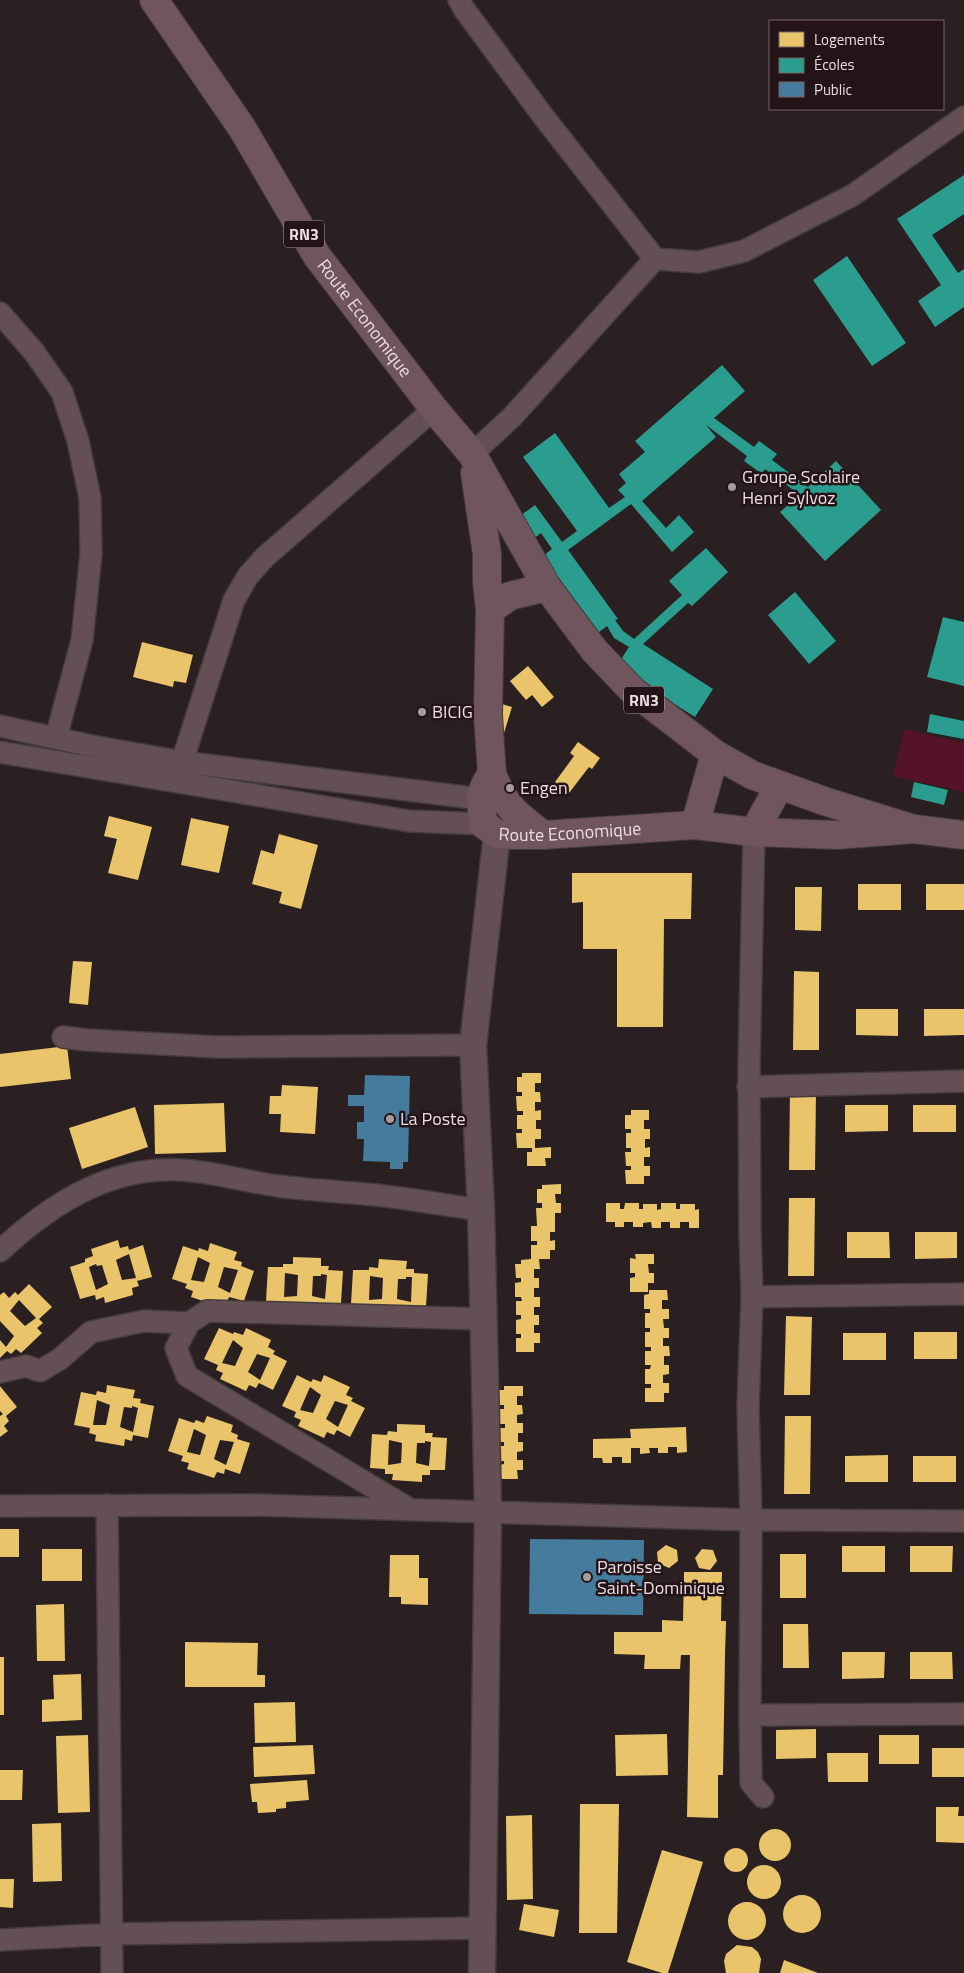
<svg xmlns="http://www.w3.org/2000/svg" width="964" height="1973" font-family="'Titillium Web',sans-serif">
	<rect width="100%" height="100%" fill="#2a2022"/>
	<path fill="#551329" d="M904,729l60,14v49l-71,-16z"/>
	<path fill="#e9c46a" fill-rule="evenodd" d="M142,642l51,13 -7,28 -12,-2 -1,6 -40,-10z
		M528,666l26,31 -12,10 -10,-12 -6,5 -16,-19z
		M499,703l13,4 -8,26 -13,-4z
		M578,742l22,16 -8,11 -3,-2 -20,26 -14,-11 19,-26 -4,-3z
		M109,816l43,11 -14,53 -30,-7 9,-34 -13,-3z
		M191,818l38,8 -10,47 -38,-8z
		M279,834l39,11 -17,64 -22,-6 3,-11 -30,-8 9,-34 13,4z
		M572,873h120l-1,46h-27l-1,108h-46v-78h-34v-47l-11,1z
		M858,884h43v26h-43z
		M926,884h38v26h-38z
		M795,887h27l-1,44 -26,-1z
		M73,961l19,1 -4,43 -19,-2z
		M794,971l25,1v78h-26z
		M856,1009h42v27l-42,-1z
		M924,1009h40v26l-40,1z
		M67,1046l4,33 -71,8v-33z
		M522,1073h19v10h-6v9h5l1,10h-6v9l6,-1v10h-5v9h5v10h-6v9l16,-1v11h-6l1,8h-19v-14h5v-4h-15l-1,-15h6v-4h-5v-14h6v-4h-6l-1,-15h6v-4h-5v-15h5z
		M282,1085l36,2 -3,47 -35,-2 1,-18h-12l1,-18h11z
		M790,1091l26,1 -1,78h-26z
		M224,1103l2,49 -71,2 -1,-49z
		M845,1105h43v26l-43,1z
		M913,1105h43v27h-43z
		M135,1107l13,40 -66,22 -13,-41z
		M631,1110h18v10h-5v9h6v10h-5v9l5,-1v10h-6v9h6v10h-6v8h-18l-1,-14h6v-4h-5l-1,-14h6v-4h-5v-15h5v-4h-6v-14h6z
		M561,1184v10h-6l1,9h5v10h-6v19h-5v9l5,-1v10h-5v9h-11l1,10h-6v9h5v10h-5v9h6v10h-6v8h5v10h-5v8h6v10h-6v9h-18v-14h5v-4h-5v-14l5,-1v-4h-5v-14h6l-1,-4h-6v-14l6,-1v-4h-5l-1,-14h6v-4l10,-1v-14h6v-4h-6v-15h6l-1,-18h6v-5h-5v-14h5v-4z
		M789,1198h26l-1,78h-26z
		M606,1203h14v6h4l1,-6h14v6h4v-5h14v6l4,-1v-6h15v6h4v-5h15v6l4,-1v19h-10v-6h-9v6h-10v-6h-9v6h-9l-1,-6 -8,1v4h-10v-5h-9v5h-9v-5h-9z
		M847,1232h42l1,26h-43z
		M915,1232h42v26l-42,1z
		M118,1240l2,8 8,-2 1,4 14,-5 9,32 -15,4 2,5 -7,2 1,7 -28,8 -1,-6 -8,3 -1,-5 -15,4 -10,-32 15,-5v-3l8,-3 -2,-7zM129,1254l7,24 -14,2 -6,-20zM96,1264l1,2 5,-1 6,19 -12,6 -7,-23z
		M210,1243l27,9 -3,8 8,2 -1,4 13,5 -10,30 -15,-4 -2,5 -6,-2 -3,6 -27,-9 2,-6 -8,-3 2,-4 -15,-5 11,-33 15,5 1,-3 9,3zM198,1257l12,6 -6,19 -13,-2zM224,1267l14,3 -8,23 -12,-6z
		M635,1254h19v10h-6l1,9h5v10h-6v9h-18v-14l5,-1v-4h-5v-15l6,1z
		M293,1257l28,1v8h8l-1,4 15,1 -2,32h-15l-1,5 -44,-2v-4l-15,-1 2,-34h15v-3h10zM285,1273l13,2 -1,21 -13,1zM321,1274l6,1 -2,24 -13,-3 1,-20h8z
		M379,1259l28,2 -1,8h8v4l14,1 -2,32 -15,-1v6l-44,-2v-5h-16l2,-34h16v-3l9,1zM370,1276l13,2 -1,21 -13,1zM406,1277h6l-1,25 -14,-3 1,-20h8z
		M29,1284l23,23 -13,12 4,4 -6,5 5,5 -21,20 -5,-4 -5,5 -4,-3 -7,7v-18l6,7 8,-11 -14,-15v-26l4,-3 5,6 6,-6 3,3zM19,1300l17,18 -11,8 -15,-15z
		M649,1290h18l1,10h-6v9h7v10h-6l1,9h5v10h-6v8h6l1,10h-6v9h5v9l-6,1v8h6v10h-5v9h-19v-14h6v-4h-6v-15h5l1,-4h-6v-14h6v-4h-6v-15h5v-4h-5v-15h5v-4h-6v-14l5,-1z
		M786,1316l26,1 -2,78h-26z
		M219,1328l14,6 1,-2 9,3 3,-7 25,12 -3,7 7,4 -2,3 14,7 -14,29 -14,-7 -3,5 -7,-3 -3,6 -26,-12 3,-6 -7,-3 2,-5 -14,-6zM233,1340l10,8 -8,18 -13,-3zM257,1354l13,4 -10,22 -12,-8z
		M914,1332h43v27h-43z
		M843,1333h43v27h-43z
		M297,1375l14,7 2,-3 8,3 3,-7 26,12 -4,8 7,3 -2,3 14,7 -15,29 -13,-7 -3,5 -7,-3 -3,6 -26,-12 3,-6 -7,-3 2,-5 -14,-6zM310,1387l11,8 -8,18 -13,-3zM335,1401l13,4 -10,22 -12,-8z
		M107,1385l28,5 -2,8 8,1 -1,4 14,3 -6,32 -15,-3 -1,6 -7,-2 -1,7 -29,-5 1,-6 -7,-2 1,-5 -16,-3 7,-33 15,3 1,-4 9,2zM97,1400l13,5 -4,20h-13zM132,1406l6,2 -5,24 -13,-5 4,-20 8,1z
		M0,1386l17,21 -11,9 3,5 -5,5 4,5 -8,6v-21l3,-2 -3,-3z
		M504,1386h19v10h-6v9h5l1,9 -6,1v8h6v10h-5v9h5v9l-6,1v8h6v10h-6l1,9h-19v-14l5,-1v-3h-5v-15h5v-4h-5v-14h6v-4h-6l-1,-15h6v-4h-5v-15h5z
		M207,1416l26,9 -2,7 7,3 -1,4 13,4 -10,31 -15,-5 -1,5 -7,-2 -3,6 -27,-9 2,-6 -8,-2 2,-5 -15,-5 11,-33 15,5 2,-3 8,3zM194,1429l12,6 -6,20 -13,-3zM220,1440l14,2 -8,23 -12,-6z
		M785,1416h26l-1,78h-26z
		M397,1424l28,1v8h8l-1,4 15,1 -2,32h-15v5h-8v7l-30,-2 1,-6h-8v-5l-15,-1 2,-34 15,1 1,-4 9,1zM389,1440l13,3 -1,20 -13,2zM425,1441l6,1 -2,24 -13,-3 1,-20h8z
		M686,1427l1,25 -10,1v-6h-9v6h-10v-5h-9l1,5 -10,1v-6h-9v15h-9v-6h-10v6h-9l-1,-5h-9v-19l38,-1 -1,-9z
		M888,1455v27h-43v-26z
		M913,1456h43v26h-43z
		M0,1529h19v28h-19z
		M666,1545l11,5 1,11 -9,7 -11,-5 -1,-11z
		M842,1546h43v26h-43z
		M910,1546h43l-1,26h-42z
		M42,1549h40v32h-40z
		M702,1549l11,1 4,11 -7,9 -11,-2 -4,-10z
		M780,1554h26v44h-26z
		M390,1555h29v23h9v27l-27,-1v-7h-12z
		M684,1572h38l-1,49h5l-1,35 -2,119h-5v43l-31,-1 3,-162h-9l-1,14h-36l1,-14 -31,-1v-22h48v-12l21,1z
		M64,1604l1,57h-28l-1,-56z
		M783,1624h25l1,44h-26z
		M185,1642l73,1 -1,32h8v12h-80z
		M842,1652h43l-1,26 -42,1z
		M910,1652h42l1,27h-43z
		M0,1657h4v58h-4z
		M81,1674l1,46 -40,2v-22l12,-1 -1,-24z
		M295,1702l1,40 -41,1 -1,-40z
		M816,1729v29l-40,1v-29z
		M667,1734l1,41 -52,1 -1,-41z
		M88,1735l2,77 -32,1 -2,-77z
		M879,1735h40v29h-40z
		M313,1745l2,29 -61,3 -1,-30z
		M932,1748h32v29h-32z
		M827,1753h41v29h-40z
		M0,1770h23l-1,30h-22z
		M307,1780l2,20 -23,2v6l-10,1v3l-18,1 -1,-11h-5l-2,-18z
		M580,1804h39l-2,129h-38z
		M936,1807h23l-1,9h6v27l-28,-1z
		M532,1815l1,84 -26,1 -1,-84z
		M61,1823l1,58 -29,1 -1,-58z
		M759 1845a16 16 0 1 1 32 0a16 16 0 1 1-32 0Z
		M724 1860a12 12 0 1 1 24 0a12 12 0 1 1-24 0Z
		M662,1850l41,12 -35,111h-6l-35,-11z
		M747 1882a17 17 0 1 1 34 0a17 17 0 1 1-34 0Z
		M0,1879h14l-1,29 -13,-1z
		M783 1914a19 19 0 1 1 38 0a19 19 0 1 1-38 0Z
		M728 1921a19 19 0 1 1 38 0a19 19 0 1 1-38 0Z
		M524,1904l35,6 -5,27 -35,-7z
		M737,1945l15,2 6,5 3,7 -2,14h-33l-2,-12 2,-7z
		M784,1960l34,13h-38z"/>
	<path fill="#2a9d8f" d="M964,175v39l-32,21 26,38 6,-4v38l-29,20 -17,-26 23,-16 -44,-66z
		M847,256l59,87 -34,23 -59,-86z
		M722,365l23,26 -31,27 40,29 5,-6 18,13 -5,6 36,27 28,-26 45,49 -56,51 -45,-49 20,-17 -35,-26 -3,5 -18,-13 3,-5 -41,-31 10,12 -74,64 24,27 13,-13 15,17 -22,20 -41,-48 -63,46 50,69 -3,1 8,11 11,8 48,-44 -13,-14 37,-33 22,24 -36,34 -4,-3 -45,41 70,45 -18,28 -79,-50 13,-20 -15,-9 -7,-12 -17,13 -55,-77 17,-13 -11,-16 -12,9 -16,-21 22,-16 27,37 15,-11 -54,-74 32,-24 54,75 16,-11 -7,-7 8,-7 -7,-9 26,-22 -10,-11z
		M795,592l41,49 -27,23 -41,-49z
		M943,617l21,5v64l-37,-9z
		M930,714l34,7v18l-37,-7z
		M914,782l34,8 -4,15 -33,-8z"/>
	<path fill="#457b9d" d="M365,1075l45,1 -2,86h-5v7h-13v-7l-27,-1 1,-22h-7v-17h7v-16h-16v-11h16z
		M530,1539l114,1 -1,75 -114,-1z"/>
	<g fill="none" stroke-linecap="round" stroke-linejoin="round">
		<g stroke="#443b3d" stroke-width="24">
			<path id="minor" d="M459,0l5,9 79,107 112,143
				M0,313l34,39 28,40 16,49 12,57 1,56 -9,86 -26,98
				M472,454l40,-37 143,-158 44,3 45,-11 109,-56 111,-78
				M0,726l92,20 90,16 299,37
				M0,752l409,69 74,3
				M182,762l52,-162 14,-24 17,-19 169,-148
				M754,832l-5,234 1,166 2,65 -4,109 3,114 -1,195 1,68 12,14
				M63,1037l24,3 131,7 255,-2
				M748,1087l216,-6
				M0,1251c54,-50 116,-89 192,-80 29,3 57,11 86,15 32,4 65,6 98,9 35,4 70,10 105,15
				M752,1297l212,-3
				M0,1372l26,-6 14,5 20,-12 31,-27 53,-11 45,2
				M107,1505l5,468
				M0,1506l257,-1 494,15 213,1
				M408,1508l-221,-132 -11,-28 13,-25 18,-12 276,8
				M750,1715l214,-1
				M0,1940l113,-6 370,-6"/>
		</g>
		<g stroke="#443b3d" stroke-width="29">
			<path id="tertiary" d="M482,1973l6,-462 -7,-301 -8,-165 24,-211"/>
		</g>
		<g stroke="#443b3d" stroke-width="30">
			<g id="trunk">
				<path id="s1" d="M154,0l88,128 75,128 117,153 38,45 75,133 47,63 39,41 82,63 37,21 72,26 90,28"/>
				<path id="s2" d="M475,473l12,81v27l3,29 -2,105 4,59c-15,20 -10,27 -9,50l14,10 17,1h29l152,-10 59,7 82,3 78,-6 50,6"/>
				<path d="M490,610l20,-14 37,-9"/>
				<path d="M492,774c13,33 24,40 51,61"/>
				<path d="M695,825l20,-71"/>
				<path d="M754,832l25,-46"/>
			</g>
		</g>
		<use href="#minor" stroke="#645054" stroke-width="21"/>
		<use href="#tertiary" stroke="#645054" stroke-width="26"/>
		<use href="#trunk" stroke="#70565c" stroke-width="28"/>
	</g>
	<g fill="#a79b9d" stroke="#241317" stroke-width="2">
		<circle cx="732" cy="487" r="5"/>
		<circle cx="422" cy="712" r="5"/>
		<circle cx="510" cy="788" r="5"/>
		<circle cx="390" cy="1119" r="5"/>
		<circle cx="587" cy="1577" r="5"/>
	</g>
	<g text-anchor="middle" stroke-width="5" stroke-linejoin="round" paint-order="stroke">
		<g fill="#241317" stroke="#afa0a3" stroke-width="1">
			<rect x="284" y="220.5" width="40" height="27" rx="4"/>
			<rect x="624" y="686.5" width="40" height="27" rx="4"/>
		</g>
		<g font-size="16" font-weight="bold" fill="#eadddf">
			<text x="304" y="240">RN3</text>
			<text x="644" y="706">RN3</text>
		</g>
		<g font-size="18" fill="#eadddf" stroke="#241317">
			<text dy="6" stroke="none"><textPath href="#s1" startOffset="382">Route Economique</textPath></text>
			<text dy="6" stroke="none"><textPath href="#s2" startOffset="445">Route Economique</textPath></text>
		</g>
		<g font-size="18" fill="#eadddf" stroke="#241317" text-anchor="start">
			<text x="742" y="483">Groupe Scolaire<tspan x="742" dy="21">Henri Sylvoz</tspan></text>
			<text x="432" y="718">BICIG</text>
			<text x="520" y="794">Engen</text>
			<text x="400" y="1125">La Poste</text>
			<text x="597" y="1573">Paroisse<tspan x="597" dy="21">Saint-Dominique</tspan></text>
		</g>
	</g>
	<rect x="769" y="20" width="175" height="90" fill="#241317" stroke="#736467"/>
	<rect x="779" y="32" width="25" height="15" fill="#e9c46a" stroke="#736467"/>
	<text x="814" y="45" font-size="15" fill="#eadddf">Logements</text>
	<rect x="779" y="58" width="25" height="15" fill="#2a9d8f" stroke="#736467"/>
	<text x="814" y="70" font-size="15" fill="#eadddf">Écoles</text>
	<rect x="779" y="82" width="25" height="15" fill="#457b9d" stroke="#736467"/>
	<text x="814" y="95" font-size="15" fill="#eadddf">Public</text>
</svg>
